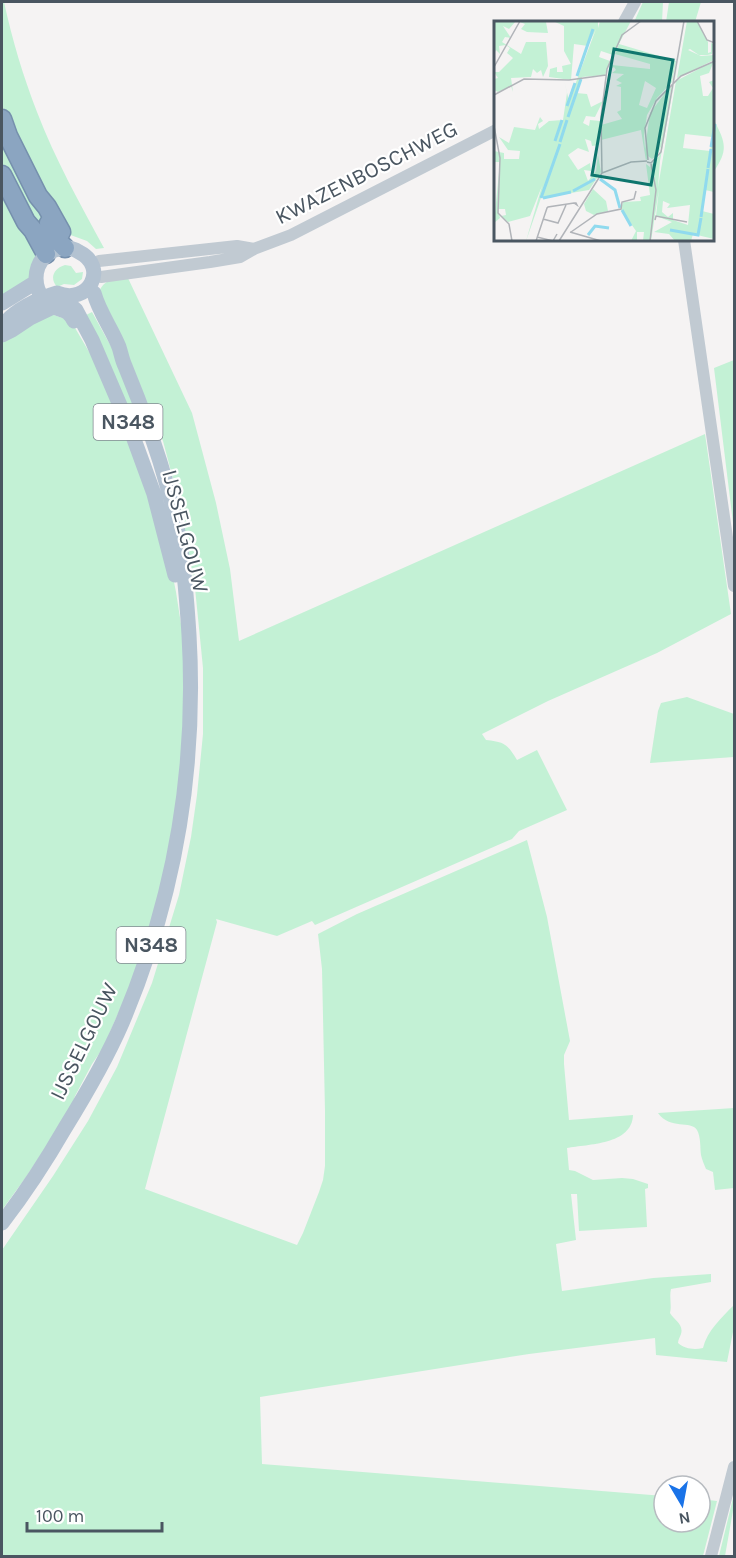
<svg xmlns="http://www.w3.org/2000/svg" width="736" height="1558" font-family="Karla,sans-serif">
	<rect width="100%" height="100%" fill="#f5f3f3"/>
	<path fill="#c3f1d5" d="M2,2h2c8,37 19,74 33,110 18,47 43,92 67,136l-8,1 -9,-8 -22,-8 -53,-100 -10,-28z
		M643,2h20l-1,20h-28z
		M669,2h32l-6,20h-29z
		M714,120c11,22 15,29 0,51z
		M2,133l50,104 -19,-14 -31,-59z
		M2,185l34,67v7l-5,19 -29,21z
		M65,265l6,1 5,7 7,-1 -1,7 -8,6 -10,-1 -7,3c-8,-9 -3,-19 8,-22z
		M127,276l65,137 24,90 14,66 9,72 466,-207 26,180 -74,39 -109,48 -66,33 4,6c19,2 21,4 31,20l20,-10 30,60 -48,21 -7,8 -197,86 -3,-4 -35,15 -61,-17 1,3 -72,267 152,56 6,-12 16,-41 4,-12 2,-14v-55l-3,-142 -4,-35 39,-20 170,-74 20,77 23,124 -6,14v9l5,56 64,-5c-1,30 -45,29 -66,33l2,22 6,1 18,9 29,-2 11,1 15,5v4l-3,1 2,38 -68,4 -2,-37h-6l5,46 -20,4 6,47 91,-13 58,-4v8l-40,7c-2,9 1,16 -1,24 4,7 14,11 11,21 -1,3 -3,6 -3,9 7,6 16,7 25,5 4,-17 19,-31 31,-43v22l-7,35 -71,-7 -1,-17 -126,16 -269,43 2,67 402,32v26h36v-23l17,2 -14,55h-681l-20,-1v-305l51,-74 35,-55 29,-54 35,-84 27,-88 12,-58 6,-42 6,-61v-66l-8,-80 -13,-75 -19,-72 -64,-148c4,-14 16,-14 28,-17z
		M92,312l21,38 30,74 -5,2 -23,-43 -31,-67z
		M48,313l23,8 38,65 56,151 11,55 9,58 -1,134 -29,128 -27,79 -25,57 -11,16 -17,32 -4,13 -45,68 -24,33v-868z
		M734,360v171l-20,-163z
		M687,697l47,17v43l-84,6 8,-52 3,-8z
		M734,1108v80l-19,2 -2,-18 -7,-3c-2,-5 -4,-9 -5,-14 -1,-7 0,-18 -4,-25 -6,-10 -27,0 -39,-17z
		M734,1494v11l-9,51h-6z"/>
	<g fill="none" stroke-linecap="round" stroke-linejoin="round">
		<g stroke="#7690ad" stroke-width="21">
			<path id="highway" d="M2,119l6,17 30,60 9,11 14,25
				M2,175l24,47 7,8 13,24
				M49,223l11,20 5,5"/>
		</g>
		<path stroke="#c1cad2" stroke-width="12" d="M624,22l11,-20
			M684,240l50,346
			M99,261l138,-15 17,3
			M101,277l109,-15 30,-5 14,-8 37,-14 205,-105
			M711,1556l23,-89"/>
		<path stroke="#b3c2d1" stroke-width="15" d="M2,303l34,-21
			M69,304l7,6 16,30 39,91 23,63 21,81
			M2,327c10,-16 38,-29 55,-34 32,13 52,-26 22,-41 -6,-4 -10,-5 -17,-4 -12,2 -20,8 -24,19 -5,14 0,32 14,39 11,6 15,2 22,15
			M2,335l10,-5 18,-12 23,-11
			M2,1223c23,-30 44,-62 63,-95 21,-34 41,-68 57,-105 53,-125 75,-252 67,-388 -3,-48 -7,-96 -20,-143 -12,-43 -27,-85 -44,-126 -3,-6 -4,-13 -6,-19 -7,-18 -20,-35 -25,-54"/>
		<use href="#highway" stroke="#8ba5c1" stroke-width="18"/>
	</g>
	<g text-anchor="middle" stroke-width="4.5" stroke-linejoin="round" paint-order="stroke">
		<g fill="#fff" stroke="#808990" stroke-width="1.5">
			<rect x="93.5" y="404" width="69" height="36" rx="4.5"/>
			<rect x="116.5" y="927" width="69" height="36" rx="4.5"/>
		</g>
		<g font-size="21" font-weight="bold" fill="#4a5661">
			<text x="128" y="429">N348</text>
			<text x="151" y="952">N348</text>
		</g>
		<g font-size="22" fill="#4a5661" stroke="#fff">
			<text transform="translate(366 172) rotate(-27)" y="8">KWAZENBOSCHWEG</text>
			<text transform="translate(186 531) rotate(75)" y="8">IJSSELGOUW</text>
			<text transform="translate(83 1041) rotate(-64)" y="8">IJSSELGOUW</text>
		</g>
	</g>
	<g transform="translate(494 21)">
		<rect width="220" height="220" fill="#f5f3f3"/>
		<path d="M0,0h22l-7,8 -6,-3 8,12 -6,-1 -3,5 19,12 5,-12h20l2,24 -5,11 -2,-7 -4,3 -4,-4 -2,8 -20,1 2,14 -2,-6 -13,6 -4,-2v-11l4,-1 -4,-6h5l14,-14 -6,-5 3,-5 -4,-3 -7,1 1,8 -4,-4 -2,4zM59,0h45v7l2,-7h31l-18,34 -12,-4 -2,6 11,4 -5,14 -23,2 -6,16 11,1 4,13 12,-6 -8,16 -9,-1 -3,7 6,3 1,-6 10,1 -1,24 -7,1 -1,-5 -6,-2 4,13 -11,-4 -10,7 10,15 12,-7 1,8 -7,-1 4,11 8,-10 2,-16 3,17 -12,18 -48,8 -15,43 16,-55 -12,30 -22,6 -7,-6 5,-1 -1,-6h-7l2,9 -6,5 6,-61h-6v-11l10,2v6h15l1,-8 -12,-1 -9,-13 10,6 5,-16 21,3 5,-13 3,4 -5,3 1,5 10,-8 14,-1 4,-27 -3,-13 5,21 27,-72 -8,17 -14,-2 -3,36 -22,-3 1,-8 7,-2v5h6l-1,-6 9,-2 -7,-13v-25zM193,0h10l11,21v11l3,-1v-9l3,1 -2,10 -5,1h-8l-9,-6 -2,1 13,6 13,-1v5l-37,18zM26,1h26l2,11 -21,-1 -6,-3 4,-5zM125,23l57,17 -4,21 -15,16 -10,17 -3,20 1,14 5,-36 22,-29 -8,50 16,-83 -20,110 -2,26 18,-106 38,-20 -5,12 -9,3 3,20h5l5,-8 -4,-6 5,-2v112l-9,-2 -3,21 12,3v25l-21,-5 -2,7h-16l-6,-7 -15,-2 18,-10 -16,-6 3,-27 -8,52h-8l1,-9h-7v9h-6l5,-10 -15,-22 2,-7 18,-1 -1,-4 10,-2 -4,-31 4,3 9,-11 4,-14 -6,14 -5,3 -4,-3 -2,5 -5,-31 -40,10v-15l21,-6 -5,-7 4,-2v-23l-5,-1 6,-3 -6,-3 8,-6 -12,-1 4,-3 -2,-3 -5,3 3,-5 38,4v-5l-35,-10zM151,60l11,7 -9,20 -8,-3zM191,113l27,3 -2,14 -27,-3zM169,180l7,3 -3,4 23,-3 -2,20 -15,-5v-7l-5,4 -6,-5zM99,168l13,12 2,10 -14,4 -8,-4 -2,-7z" fill="#c3f1d5" fill-rule="evenodd"/>
		<path fill="none" stroke="#90daee" stroke-width="3" d="M83,55l16,-47M73,85l8,-23M74,96l13,-38M61,120l7,-21M66,121l7,-22M217,126l4,-23M214,147l3,-19M106,158l15,11 5,18M79,170l22,-12M47,177l19,-54M49,177l28,-6M128,189l9,16M207,196l7,-48M176,209l28,5 3,-17M94,214l7,-9 14,2"/>
		<path fill="none" stroke="#b1b4b9" stroke-width="1.5" d="M203,0l10,19 8,3M0,46l26,-46M0,74l30,-16 45,1 37,-5M0,105l6,32 -2,55 11,11 3,17M154,139l-3,-32 11,-27 25,-25 34,-15M153,141l4,1 10,-11 23,-131M108,152l29,-11 16,-1M49,198l15,4 8,-18M161,199l1,-4 31,6M76,211l31,9M77,211l26,-18 24,-5 1,-7 12,-3 2,-8M43,216l16,4 4,-7M42,220l11,-33 1,-1 26,-4h2l1,2 -3,-2M65,220l43,-68 -1,-56 6,-48 15,-34 19,-14M156,220l6,-51 -5,-26"/>
		<path fill="#0f766e" fill-opacity="0.15" stroke="#0f766e" stroke-width="3" d="M120,28l59,11 -22,125 -59,-10z"/>
		<rect width="220" height="220" fill="none" stroke="#4a5661" stroke-width="3"/>
	</g>
	<rect width="736" height="1558" fill="none" stroke="#4a5661" stroke-width="6"/>
	<g transform="translate(682 1504) rotate(170)"><circle r="28" fill="#ffffff" stroke="#b7bbc0" stroke-width="1.5"/>
	<path d="M0-4.5L10 22L0 15L-10 22Z" fill="#1a73e8"/>
	<text y="-9" font-size="16" font-weight="bold" text-anchor="middle" fill="#4a5661">N</text>
	</g>
	<path d="M27 1522v9h135v-9" fill="none" stroke="#4a5661" stroke-width="3"/>
	<text x="36" y="1522" font-size="18" fill="#4a5661" stroke="#ffffff" stroke-width="4.5" paint-order="stroke">100 m</text>
</svg>
